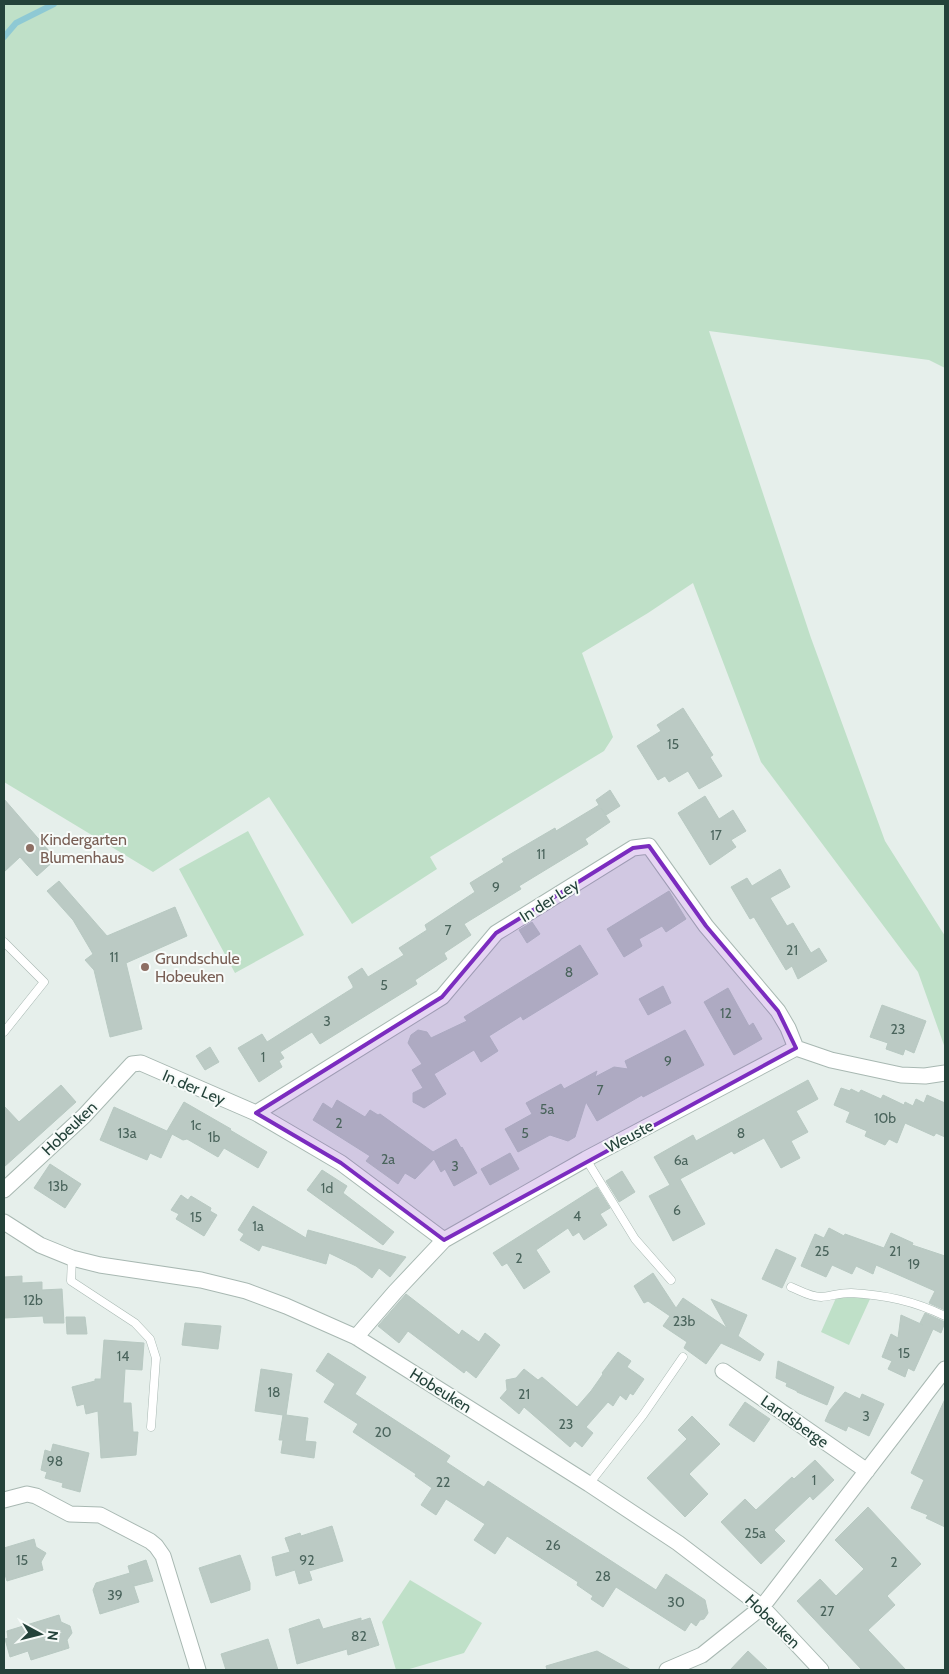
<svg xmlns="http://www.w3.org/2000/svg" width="949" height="1674" font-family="Cabin,sans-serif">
	<rect width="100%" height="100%" fill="#e6efeb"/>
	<path fill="#bfe0c8" d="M4,4h941v364l-16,-8 -220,-29 102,307 74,203 60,95v112l-27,-76 -157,-210 -68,-179 -45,30 -66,40 31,84 -9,14 -174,106 7,12 -85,55 -83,-127 -116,75 -149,-90z
		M248,831l56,104 -69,38 -56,-104z
		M848,1296l22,3 -21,46 -28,-13 15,-34z
		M410,1580l72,43 -18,30 -58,17h-10l-14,-48z"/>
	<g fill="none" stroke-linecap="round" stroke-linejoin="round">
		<path stroke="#8ec9d4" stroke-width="6" d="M4,37l12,-14 38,-19"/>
	</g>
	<path fill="#bbcac4" stroke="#b8c9c2" d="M683,708l30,47 -3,2 12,19 -23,13 -11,-18 -19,11 -4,-6 -7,4 -21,-34 24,-15 -4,-6z
		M610,790l10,16 -14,9 -5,-7 9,14 -25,17 3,5 -69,42 2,3 -57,35 7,11 -27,18 3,6 -32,21 2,4 -97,60 -8,-12 -32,20 4,6 -5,3 3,6 -23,15 -21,-34 24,-14 5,8 86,-54v-2l-5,-9 14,-9 6,9 36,-22 -5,-7 28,-18 -2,-5 50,-33 -5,-9 34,-21 -2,-3 53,-31 1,3 43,-26 -3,-5z
		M705,796l14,23 14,-9 13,21 -15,9 5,7 -26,18 -32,-52z
		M4,799l52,60 -19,17 -17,-19 -16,15z
		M780,869l10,18 -20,11 17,28 6,-3 18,30 8,-5 8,13 -29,18 -6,-13 -6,4 -32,-53 -4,2 -19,-32 16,-9 5,8z
		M59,881l48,55 68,-29 12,29 -61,27 16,66 -32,8 -16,-67 -9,-10 8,-6 -20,-34 -26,-29z
		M669,891l17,28 -20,13 -4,-6 -23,13 3,7 -18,11 -17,-28z
		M532,922l8,12 -13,9 -8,-13z
		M580,945l18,29 -75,46 -2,-4 -32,20 9,15 -17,11 -7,-12 -40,24 12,20 -22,14 -11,-6v-9l10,-5 -11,-18 10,-6 -14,-21 3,-8 7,-5 9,2 4,6 36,-17 -3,-4z
		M663,986l8,17 -23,12 -9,-16z
		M728,988l21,38 4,-3 9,16 -28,16 -30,-53z
		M882,1005l44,16 -12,32 -9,-4 -2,6 -17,-6 2,-6 -18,-6z
		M685,1030l19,35 -61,32 -1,-2 -45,26 -11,-19 -11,35 -7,4 -18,-6 -32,17 -13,-23 27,-15 -6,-11 35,-19 3,5 33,-18 -2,6 19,-10 14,2 -3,-8z
		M210,1047l9,15 -14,8 -9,-14z
		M808,1080l10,19 -22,12 12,21 -17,9 9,17 -19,10 -17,-30 -30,16 -2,-3 -52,28 25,45 -32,17 -24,-45 21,-11 -16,-28 39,-22 3,6z
		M61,1085l15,17 -72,65v-61l15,16z
		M841,1088l9,3 1,-2 8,4 2,-3 20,9 2,-4 21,10 1,-3 8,4 3,-7 8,4 3,-8 18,8v34l-9,-4 -2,3 -29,-13 -8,20 -8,-4 -4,6 -20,-9 2,-5 -21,-9 4,-10 -16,-7z
		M337,1100l28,17 5,-7 8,5 2,-1 53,38 23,-13 5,9 1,-1 15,26 -23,13 -9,-17 -4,3 -7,-13 -19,20 -10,-6 -7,11 -32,-23 4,-5 -57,-36 10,-17 9,6z
		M184,1102l47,27 -1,1 37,22 -9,16 -34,-20 -6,9 -31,-18 -4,1 -11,-6 -11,24 -11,-5 -3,7 -47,-20 14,-33 55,25 -2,-1z
		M510,1153l9,16 -29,16 -9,-16z
		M50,1164l31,20 -16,24 -31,-20z
		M322,1170l25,16 -4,7 51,39 -11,13 -76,-55z
		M622,1171l13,21 -16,10 -13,-21z
		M597,1187l13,21 -10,6 7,11 -23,15 -5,-8 -6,4 -5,-8 -32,22 14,22 -26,17 -17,-26 -5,3 -9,-13z
		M181,1195l7,5 3,-4 20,12 -1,3 7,4 -13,21 -28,-17 3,-5 -8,-4z
		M253,1206l53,32 2,-8 98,27 -16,20 -11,-9 -7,10 -16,-12 -27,-13 -3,11 -64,-19 -3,6 -19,-11 4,-6 -6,-4z
		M829,1228l15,8 1,-2 39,14 7,-15 22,10 -1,2 33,11v54l-16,-7 6,-12 -59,-26 -3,9 -17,-8 -4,8 -20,-9 -6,12 -25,-11 14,-32 9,4z
		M776,1249l20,9 -14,30 -20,-9z
		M653,1273l23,35 7,-10 44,30 -16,-29 36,16 -9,21 26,18 -4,7 -39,-18 -15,21 -22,-16 3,-6 -24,-16 7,-10 -22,-15 -4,2 -10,-17z
		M22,1276v7l20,-1v8l20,-1 2,34h-20l-1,-7 -39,2v-41z
		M406,1294l53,41 3,-5 17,12 6,-9 15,12 -24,33 -10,-8 -2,3 -56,-42 -9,12 -21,-17z
		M925,1313l20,9 -4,11 -8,-4 -19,42 -6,-3 -3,9 -17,-8 4,-8 -10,-4 9,-23 7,4 3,-23 22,10 -3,-2z
		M66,1317h19l2,17h-20z
		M185,1323l36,3 -3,23 -36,-4z
		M104,1340l40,3 -2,27 -17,-1 -2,34h8l2,29h5l-2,23 -35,3 -3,-47 -12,3 -2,-10 -7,2 -5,-19 23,-6v-2h6z
		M618,1352l13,9 -4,6 17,12 -11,16 -3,-2 -4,7 -6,-5 -7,11 -5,-4 -22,25 7,6 -11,14 -7,-6 -5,6 -46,-40 -5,7 -19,-16 7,-8 -1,-10 10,-2 8,-9 14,11 4,-3 35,30 14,-16 12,-17 -1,-1z
		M328,1353l38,24 -11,17 95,62 -4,6 38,25 4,-6 168,109 10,-16 39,26 3,13 -4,6 -4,1 -4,6 -5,-4 -6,9 -69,-44 -13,20 -12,-8 2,-3 -16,-11 1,-3 -71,-46 -12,18 -21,-14 11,-16 -39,-25 -10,16 -15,-10 11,-17 -17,-12 1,-2 -63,-42 5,-8 -34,-22 11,-18 -19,-13z
		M778,1361l56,26 -7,18 -30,-13v-1l-11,-5 1,-3 -11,-5z
		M261,1369l31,5 -6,41 22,3 -3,23 11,1 -2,16 -33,-5 2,-13h-4l4,-25 -28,-4z
		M845,1392l15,7 2,-5 22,10 -15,32 -21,-10 -2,5 -21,-10 5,-11z
		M945,1399v128l-19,-9 2,-3 -17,-7 13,-28 -13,-7z
		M745,1402l25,17 -16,23 -25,-17z
		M692,1416l28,28 -31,30 19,20 -23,23 -38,-39 40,-39 -9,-9z
		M53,1444l36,9 -9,39 -18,-5 1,-4 -18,-5 2,-6 -6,-2 4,-20 6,2z
		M815,1460l19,20 -21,20 -3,-4 -36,34 11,11 -24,23 -40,-42 24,-23 11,11 36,-33 2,2z
		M868,1507l53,57 -34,32 8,9 -27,25 38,40h-44l-65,-69 23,-22 16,17 28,-27 -29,-29z
		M332,1526l11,35 -34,10 3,9 -13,4 -4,-14 -19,6 -4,-19 18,-5 -5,-14 15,-5 1,3z
		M34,1539l2,8 10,6 -5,9 2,8 -36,11 -3,-10v-23z
		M240,1555l10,28v7l-39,13 -12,-35z
		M146,1560l7,21 -19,5 -1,-2 6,18 -39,12 -7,-24 3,-7 34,-10 -2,-7z
		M59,1615l2,7 9,4 2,7 -5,7 2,8 -38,12 -3,-9 -18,6 -5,-18 3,-1 -1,-7z
		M361,1618v3l9,-3 9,27 -31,10 -1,-6 -50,15 -8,-35 30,-10 4,10z
		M268,1639l10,31h-52l-5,-16z
		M597,1651l34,19h-84l-1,-4z
		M748,1651l20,19h-38z"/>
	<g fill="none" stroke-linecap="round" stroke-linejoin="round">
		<g stroke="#a8b8b2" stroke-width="9">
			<path id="service" d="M4,942l40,40 -40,50
				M586,1159l49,80 36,41
				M72,1258l-1,23 64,42 15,16 6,19 -5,69
				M791,1287c10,4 19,10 30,10 10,-1 19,-4 30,-4 35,2 63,8 94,23
				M589,1484l54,-69 40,-58"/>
		</g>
		<g stroke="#a8b8b2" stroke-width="17">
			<path id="minor" d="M256,1113l186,-116 54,-64 137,-85 16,-2 57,80 72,85 10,17 8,20
				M4,1190l80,-74 48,-52 9,-1 115,50 85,50 103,77
				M4,1222l36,23 32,13 28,7 101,15 45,11 40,15 70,31 233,147 89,59 84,64 59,63
				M356,1337l39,-45 49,-52 142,-81 210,-111 35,12 70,15 24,1 20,-3
				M723,1371l144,100
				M4,1500l23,-6 9,2 34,18 30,1 50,26 6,5 7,10 35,114
				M667,1670l35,-15 60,-48 183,-238"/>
		</g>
		<use href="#service" stroke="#fff" stroke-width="8"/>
		<use href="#minor" stroke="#fff" stroke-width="15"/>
	</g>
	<path fill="#7b2cbf" fill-opacity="0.2" stroke="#7b2cbf" stroke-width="4" stroke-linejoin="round" d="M649,846l57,80 72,85 18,37 -352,192 -103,-77 -85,-50 186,-116 54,-64 137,-85z"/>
	<g fill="#8d6e63" stroke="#f7fbf9" stroke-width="2">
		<circle cx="30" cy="848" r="5"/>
		<circle cx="145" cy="967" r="5"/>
	</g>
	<g text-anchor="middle" stroke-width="4" stroke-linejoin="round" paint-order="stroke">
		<g font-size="14" fill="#4a645c">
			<text x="673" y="749">15</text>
			<text x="716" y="840">17</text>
			<text x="541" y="859">11</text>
			<text x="496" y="892">9</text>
			<text x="448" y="935">7</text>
			<text x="792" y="955">21</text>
			<text x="114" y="962">11</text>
			<text x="569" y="977">8</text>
			<text x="384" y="990">5</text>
			<text x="726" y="1018">12</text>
			<text x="327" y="1026">3</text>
			<text x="898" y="1034">23</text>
			<text x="263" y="1062">1</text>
			<text x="668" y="1066">9</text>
			<text x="600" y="1095">7</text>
			<text x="547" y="1114">5a</text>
			<text x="885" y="1123">10b</text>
			<text x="339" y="1128">2</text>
			<text x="196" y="1130">1c</text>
			<text x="127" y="1138">13a</text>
			<text x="525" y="1138">5</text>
			<text x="741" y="1138">8</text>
			<text x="214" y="1142">1b</text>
			<text x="388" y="1164">2a</text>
			<text x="681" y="1165">6a</text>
			<text x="455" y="1171">3</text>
			<text x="58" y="1191">13b</text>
			<text x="327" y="1193">1d</text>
			<text x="677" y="1215">6</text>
			<text x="577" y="1221">4</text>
			<text x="196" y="1222">15</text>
			<text x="258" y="1231">1a</text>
			<text x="822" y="1256">25</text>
			<text x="895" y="1256">21</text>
			<text x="519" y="1263">2</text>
			<text x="914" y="1269">19</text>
			<text x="33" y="1305">12b</text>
			<text x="684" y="1326">23b</text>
			<text x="904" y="1358">15</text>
			<text x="123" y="1361">14</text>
			<text x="274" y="1397">18</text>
			<text x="524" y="1399">21</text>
			<text x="866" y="1421">3</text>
			<text x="566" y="1429">23</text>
			<text x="383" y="1437">20</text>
			<text x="55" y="1466">98</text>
			<text x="814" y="1485">1</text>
			<text x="443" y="1487">22</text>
			<text x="755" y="1538">25a</text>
			<text x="553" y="1550">26</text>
			<text x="22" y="1565">15</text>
			<text x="307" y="1565">92</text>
			<text x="894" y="1567">2</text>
			<text x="603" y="1581">28</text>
			<text x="115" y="1600">39</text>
			<text x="676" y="1607">30</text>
			<text x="827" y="1616">27</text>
			<text x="359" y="1641">82</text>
		</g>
		<g font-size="16" fill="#785e54" stroke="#f7fbf9" text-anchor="start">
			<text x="40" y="845">Kindergarten<tspan x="40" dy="18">Blumenhaus</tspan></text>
			<text x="155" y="964">Grundschule<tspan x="155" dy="18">Hobeuken</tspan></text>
		</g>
		<g font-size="16" fill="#24423a" stroke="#f7fbf9">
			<text transform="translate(549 900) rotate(-32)" y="6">In der Ley</text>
			<text transform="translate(194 1087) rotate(23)" y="6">In der Ley</text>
			<text transform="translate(69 1128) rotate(-44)" y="6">Hobeuken</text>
			<text transform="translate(629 1136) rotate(-28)" y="6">Weuste</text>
			<text transform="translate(441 1390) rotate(32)" y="6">Hobeuken</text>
			<text transform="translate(795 1421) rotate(35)" y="6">Landsberge</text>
			<text transform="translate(773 1621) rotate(44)" y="6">Hobeuken</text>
		</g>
	</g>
	<rect width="949" height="1674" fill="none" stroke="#24423a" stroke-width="10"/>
	<g transform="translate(40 1634) rotate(97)" stroke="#f7fbf9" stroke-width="4" paint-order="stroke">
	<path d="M0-4L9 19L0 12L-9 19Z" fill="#24423a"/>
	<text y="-8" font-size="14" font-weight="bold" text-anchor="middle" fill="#24423a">N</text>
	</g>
</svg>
